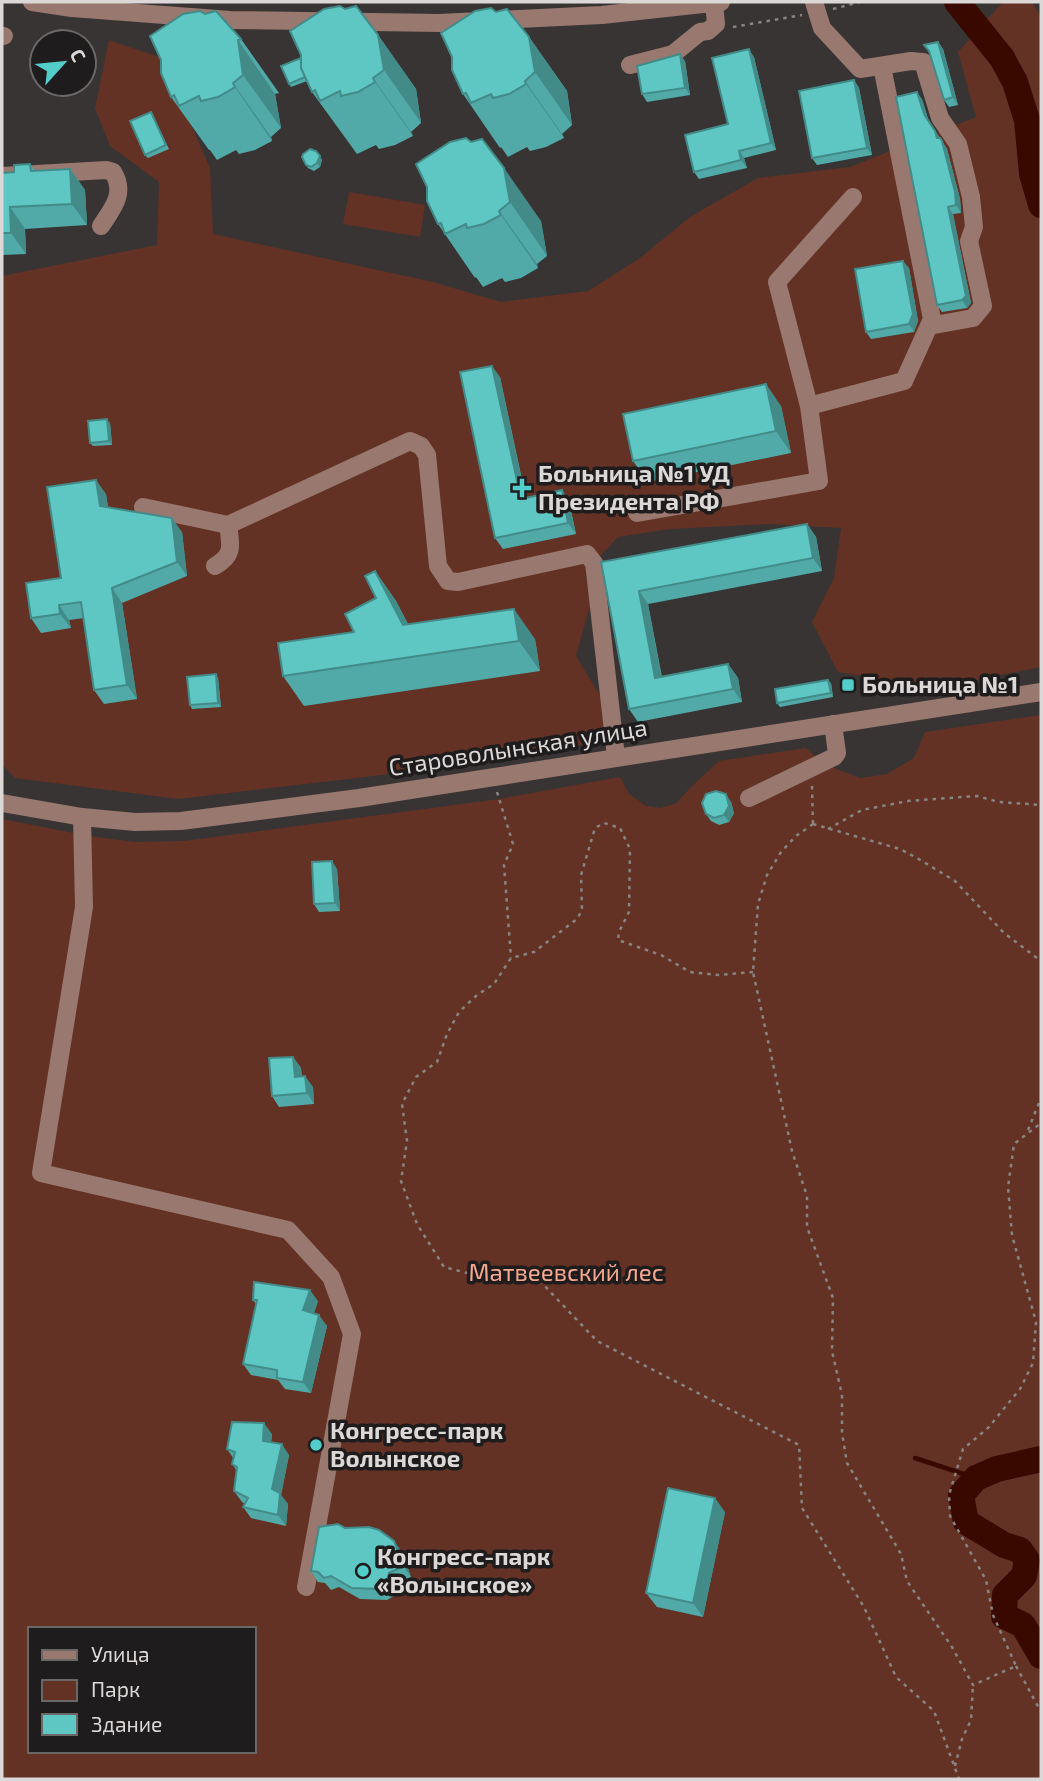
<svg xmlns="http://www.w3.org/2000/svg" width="1043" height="1781" font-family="'Exo 2',sans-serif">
	<rect width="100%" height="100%" fill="#383433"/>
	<path fill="#633225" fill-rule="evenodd" d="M1003,2h29l9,15v650l-126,25 -53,-16 -24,-4 -26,-50 22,-44 7,-50 -71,-4 -100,5 -52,8 -33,35 6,30 -15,54 39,64 -19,23 -197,30 -221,26 -163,-21 -13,-14v-488l155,-31 2,-63 -49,-36 -15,-38 14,-68 53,18 48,110 3,66 220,48 68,20 87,-11 52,-33 50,-41 68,-39 92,-11 126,-50 -18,-65z
		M349,192l76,13 -5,32 -77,-13z
		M1041,715v1064h-1039v-960l87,17 46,6 49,-1 315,-42 121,-22 9,17 17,12 14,2 17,-5 12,-14 30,-28 87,-13 18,16 36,14 27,-4 27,-16 11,-26zM30,1629h224v122h-224z"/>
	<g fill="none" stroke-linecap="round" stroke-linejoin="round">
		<path stroke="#390900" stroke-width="4.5" d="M915,1458l61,20"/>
		<path stroke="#390900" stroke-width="26" d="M957,2l45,56 13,24 12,38 5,54 9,31
			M1041,1459l-44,10 -21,9 -15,17 5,27 38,23 16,5 7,10 -3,16 -19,19 -1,21 19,9 18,31"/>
		<path stroke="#888483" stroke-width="2.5" stroke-dasharray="3.5 5" stroke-linecap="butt" d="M833,9l27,-7
			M733,27l69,-12
			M812,786l1,38
			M497,792l16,52 -9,21 7,93
			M813,824l-17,12 -15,16 -14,23 -9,29 -5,68 39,179 15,45v31l26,71 -1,53 10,44v38l5,30 54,91 6,27 45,66 21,38 43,-19 -23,-51 -7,-35 -36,-64 -1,-21 14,-46 25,-21 32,-39 13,-26 3,-41 -24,-87 -4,-48 6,-43 27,-21
			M813,824l87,25 17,9 38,23 49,52 37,28
			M828,829l34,-19 46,-9 69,-5 22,6 42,3
			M753,972l-34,3 -29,-3 -29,-17 -43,-15 1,-8 10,-20 1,-63 -10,-21 -16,-5 -9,5 -14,47 1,35 -5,9 -43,33 -23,6 -17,26 -17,11 -18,17 -12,22 -10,28 -21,15 -14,27 5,37 -6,40 16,43 27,43 35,9 48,-1 11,4 59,62 202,104 3,63 62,99 32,70 38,34 25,68
			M1028,1130l13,-32
			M1016,1666l25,46
			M955,1766l7,-27 9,-19 2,-35"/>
		<path stroke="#99786f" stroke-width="18" d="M32,2l40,6 158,12 209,3 163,-8 119,-13
			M814,2l8,26 38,41 51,-8 12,1 17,56 18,26 13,53 3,30 -5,14 14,65 -10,12 -44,8
			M2,36h2
			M630,65l43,-11 27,-22 8,-1 8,-7 -2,-21
			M2,176l104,-6 7,2c13,21 0,36 -12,54
			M809,406l-32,-124 76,-85
			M143,507l85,18 182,-84 11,5 6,9 11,111 10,15 10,1 129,-28 7,9 22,194
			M637,513l182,-32 -10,-75 95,-25 28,-62 -50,-253
			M215,566c19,-11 16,-20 13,-41
			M749,798l85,-41 3,-4 -4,-29
			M2,803l80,14 53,5 46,-1 178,-23 682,-106
			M82,817l2,90 -43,266 247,57 43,47 21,57 -46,253"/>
	</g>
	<path fill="#51aaa8" d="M378,35l38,54 5,34 -10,9 2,4 -18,9 -16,4 -3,-4 -19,9 -45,-62 -5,-11 -16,6 -2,-3 12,-26z
		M529,37l38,54 5,34 -10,9 2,4 -18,9 -16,4 -3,-4 -19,10 -7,-10 -1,1 -37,-54z
		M241,39l38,54 -4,1 6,34 -10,9 1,4 -17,9 -16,4 -3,-4 -19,10 -7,-10h-1l-38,-53 -10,-37z
		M938,42l5,7 15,56 -9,2 -5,-7z
		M754,57l22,93 -32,8 3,10 -48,11 -5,-7 34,-48z
		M685,61l5,34 -43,7 -5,-8z
		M854,80l5,8 13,67 -55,10 -5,-7z
		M922,99l7,23 18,27 13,50 1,14 -8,1 18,89 -4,5 -25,4 -5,-7z
		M151,112l18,37 -21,9 -3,-3z
		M450,142l91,79 6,35 -10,8 1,4 -17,10 -16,4 -3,-4 -19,9 -7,-10 -1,1 -37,-54z
		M316,151l6,9 -2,7 -6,4 -6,-3 -2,-3z
		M30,164l5,7 35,-2 15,21 2,35 -62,4 1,25 -24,1v-82l12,-1z
		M909,268l9,53 -4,11 -43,7 -5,-7z
		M500,377l26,121 36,-8 7,11 7,33 -73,15 -8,-11z
		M781,406l10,47 -143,29 -15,-21z
		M110,423l2,22 -19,1 -3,-3z
		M106,494l2,14 74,24 5,44 -65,27 15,96 -33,5 -10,-14 -10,-72 -15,2 2,8 -30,5 -10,-15 30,-40z
		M807,524l9,13 6,34 -174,33 14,73 66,-13 10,14 4,24 -104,20 -9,-13 -28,-147z
		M375,571l21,30 12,23 127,15 5,32 -236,35 -21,-30 71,-44 22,-34z
		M218,678l3,29 -29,2 -2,-4z
		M831,683l2,14 -53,10 -3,-4z
		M731,802l3,11 -5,9 -10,3 -8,-4 -5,-7z
		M337,869l3,42 -21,1 -5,-8z
		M293,1057l8,11 1,9 11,10 1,17 -35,3 -7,-11z
		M253,1300l65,1 -4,12 13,13 -16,67 -26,-4 -7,-9 -27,-5 -8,-11 13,-60z
		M272,1434l-1,8 18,13 -8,40 7,9 -2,22 -35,-8 -8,-11 2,-3 -3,-2 -8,-11 3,-20 -5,-7 2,-5 -7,-10z
		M725,1512l-22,105 -46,-10 -11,-14z
		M402,1552l9,25 -14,7 -3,12 -7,4 -27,-1 -21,-12 -8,3 -6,-7 -7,-1 -7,-11z"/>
	<path fill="#428b88" d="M378,35l38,54 5,34 -37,-53z
		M529,37l38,54 5,34 -37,-53z
		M238,40l37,54 6,34 -38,-53z
		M938,42l5,7 15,56 -5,-8z
		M749,49l5,8 22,93 -5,-7z
		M680,54l5,7 5,34 -5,-7z
		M373,78l38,54 2,4 -38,-54z
		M854,80l5,8 13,67 -5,-7z
		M525,81l37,53 2,4 -38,-54z
		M233,83l38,54 1,4 -37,-54z
		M917,92l5,7 7,23 11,16h-3l-13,-24z
		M942,141l5,8 13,50 1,14 -5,-8z
		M739,151l5,7 3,10 -6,-8z
		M320,156l2,4 -2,7 -3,-4z
		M504,168l37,53 6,35 -37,-54z
		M70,169l15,21 2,35 -15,-21z
		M10,207l15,22 1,25 -15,-21z
		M948,207l5,7 18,89 -4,5 -5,-8z
		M499,211l38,53 1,4 -37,-53z
		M903,261l6,7 9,53 -4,11 -5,-8z
		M492,366l8,11 28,133 -7,-11z
		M766,384l15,22 10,47 -15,-22z
		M107,419l3,4 2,22 -3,-4z
		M96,480l10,14 4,27 -10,-15z
		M562,490l7,11 7,33 -8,-11z
		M172,518l10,14 5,44 -10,-14z
		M807,524l9,13 6,34 -9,-13z
		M375,571l21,30 28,54 -21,-30z
		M112,588l10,15 15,96 -10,-14z
		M639,591l9,13 16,87 -9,-13z
		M59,605l10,15 2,8 -11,-14z
		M514,609l21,30 5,32 -21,-30z
		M728,664l10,14 4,24 -9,-13z
		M216,674l2,4 3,29 -3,-4z
		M828,680l3,3 2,14 -2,-4z
		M726,794l5,8 3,11 -5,9 -5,-7z
		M332,861l5,8 3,42 -5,-8z
		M293,1057l8,11 1,20 -7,-11z
		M305,1076l8,11 1,17 -7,-11z
		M310,1290l8,11 -7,20 -8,-11z
		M319,1315l8,11 -16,67 -8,-11z
		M264,1423l8,11 -2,18 -7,-11z
		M282,1444l7,11 -8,40 7,9 -2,22 -8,-11 -6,-26z
		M715,1498l10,14 -22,105 -10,-14z
		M394,1541l8,11 9,25 -8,-11z
		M389,1573l8,11 -3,12 -8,-11z"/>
	<path fill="#5ec6c3" stroke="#428b88" stroke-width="2" d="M340,6l5,3 11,-3 22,29 6,35 -11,8 2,4 -17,10 -17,4 -1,-5 -20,10 -5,-11 -3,2 -11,-24v-13l-11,-24 34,-22z
		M491,8l5,4 11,-3 22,28 6,35 -10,9 1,3 -17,10 -16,4 -2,-4 -20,9 -5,-10 -3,1 -11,-24v-13l-11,-24 34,-22z
		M200,11l5,3 11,-3 25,28 -3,1 5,35 -10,8 2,4 -17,10 -17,4 -2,-5 -20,10 -5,-11 -3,2 -10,-24v-13l-11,-24 33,-22z
		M938,42l15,55 -9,3 -15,-49 -5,-6z
		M749,49l22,94 -32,8 2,9 -47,12 -9,-37 43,-11 -16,-66z
		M680,54l5,34 -43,6 -5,-28z
		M301,58v10l4,9 -16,7 -8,-18z
		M854,80l13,68 -55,10 -13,-67z
		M917,92l7,22 11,17 2,7h3l2,3 13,51 1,13 -8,2 18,89 -4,4 -25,5 -41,-208z
		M151,112l15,33 -21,10 -15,-34z
		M466,138l5,4 11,-3 22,29 6,34 -11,9 2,4 -17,9 -17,4 -1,-4 -21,10 -4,-11 -3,1 -11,-23v-14l-11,-23 34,-22z
		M310,149l6,2 4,5 -3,7 -6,4 -5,-2 -4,-8 1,-3z
		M30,164l1,7 39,-2 2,35 -62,3 1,26h-9v-60l12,-1v-7z
		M903,261l10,53 -4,10 -43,8 -11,-63z
		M492,366l29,133 41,-9 6,33 -73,15 -35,-166z
		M766,384l10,47 -143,30 -10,-47z
		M107,419l2,22 -19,2 -2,-22z
		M96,480l4,26 72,12 5,44 -65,26 15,97 -33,5 -13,-88 -22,3 1,9 -29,4 -5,-35 35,-5 -14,-91z
		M807,524l6,34 -174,33 16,87 73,-14 5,25 -104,20 -28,-147z
		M375,571l28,54 111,-16 5,32 -236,35 -5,-33 76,-11 -9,-18 31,-16 -11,-22z
		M216,674l2,29 -28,2 -3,-28z
		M828,680l3,13 -54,10 -2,-14z
		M716,791l10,3 3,12 -5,9 -10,3 -8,-4 -4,-11 4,-9z
		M332,861l3,42 -21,1 -2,-42z
		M293,1057l2,20 10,-1 2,17 -35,3 -3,-38z
		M254,1282l56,8 -7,20 16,5 -16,67 -26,-4v-8l-34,-6 14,-64h-4z
		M232,1422l32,1 -1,18 19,3 -10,45 8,4 -2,22 -35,-8 5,-9 -14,-7 3,-24 -5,-3 3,-12 -8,-3z
		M668,1488l47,10 -22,105 -47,-10z
		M338,1524l7,4 24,-1 10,3 15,11 9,25 -14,7 -3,12 -7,4 -27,-1 -21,-12 -7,2 -6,-6 -7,-1 8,-44z"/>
	<g fill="#53cdca" stroke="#1e1c1c" stroke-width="2.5">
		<path d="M518.5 477.5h7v7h7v7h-7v7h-7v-7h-7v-7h7z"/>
		<rect x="841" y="678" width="14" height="14" rx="3.5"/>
		<circle cx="316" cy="1445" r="7"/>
		<circle cx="363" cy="1571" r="7"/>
	</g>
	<g text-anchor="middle" stroke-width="7" stroke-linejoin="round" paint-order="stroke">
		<g font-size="24" font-weight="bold" fill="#dbd8d7" stroke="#1e1c1c" text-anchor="start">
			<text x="538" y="482">Больница №1 УД<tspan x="538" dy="28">Президента РФ</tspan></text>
			<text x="862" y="693">Больница №1</text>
			<text x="330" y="1439">Конгресс-парк<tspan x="330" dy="28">Волынское</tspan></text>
			<text x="377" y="1565">Конгресс-парк<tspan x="377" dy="28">«Волынское»</tspan></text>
		</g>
		<g font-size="24" fill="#dbd8d7" stroke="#1e1c1c">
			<text transform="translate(518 748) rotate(-9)" y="8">Староволынская улица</text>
		</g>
		<g font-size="24" fill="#f8a790" stroke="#1e1c1c">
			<text x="566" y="1281">Матвеевский лес</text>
		</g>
	</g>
	<rect width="1043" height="1781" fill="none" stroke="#dbd8d7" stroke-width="7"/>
	<rect x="28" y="1627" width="228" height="126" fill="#1e1c1c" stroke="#6a6767" stroke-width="2"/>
	<rect x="42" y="1650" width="35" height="10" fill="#99786f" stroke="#6a6767" stroke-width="2"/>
	<text x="91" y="1662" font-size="21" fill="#dbd8d7">Улица</text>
	<rect x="42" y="1680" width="35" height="21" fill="#633225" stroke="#6a6767" stroke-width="2"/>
	<text x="91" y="1697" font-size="21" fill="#dbd8d7">Парк</text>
	<rect x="42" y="1714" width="35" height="21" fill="#5ec6c3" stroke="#6a6767" stroke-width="2"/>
	<text x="91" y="1732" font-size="21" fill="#dbd8d7">Здание</text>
	<g transform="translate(63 63) rotate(63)"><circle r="33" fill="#1e1c1c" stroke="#6a6767" stroke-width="2"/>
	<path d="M0-5L12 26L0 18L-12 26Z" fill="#53cdca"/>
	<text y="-10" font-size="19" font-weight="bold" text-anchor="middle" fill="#dbd8d7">С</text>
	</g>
</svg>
